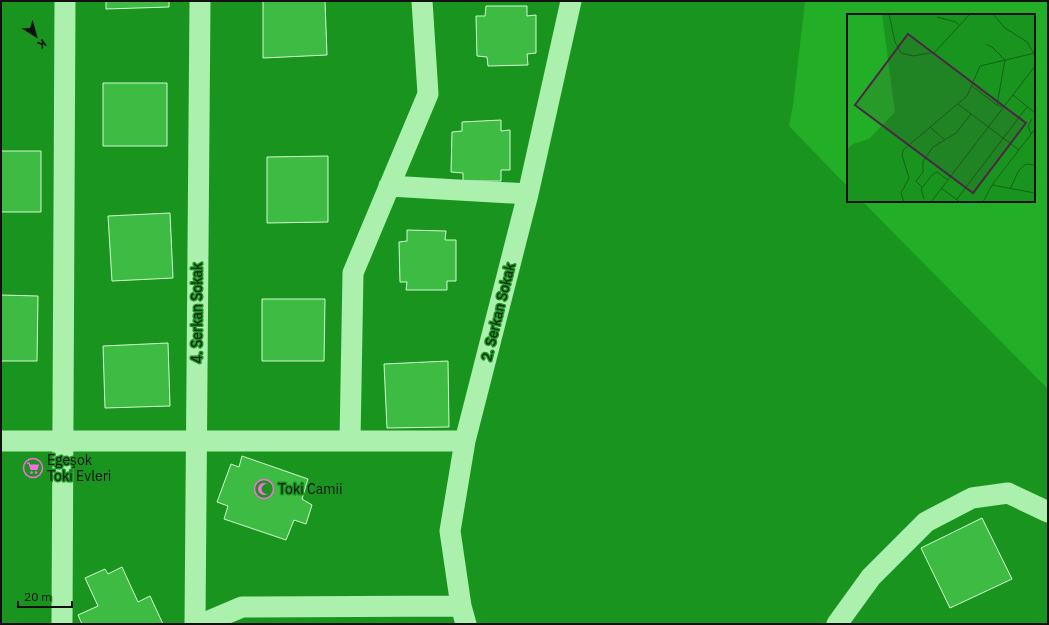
<svg xmlns="http://www.w3.org/2000/svg" width="1049" height="625" font-family="'IBM Plex Sans',sans-serif">
	<rect width="100%" height="100%" fill="#19951f"/>
	<path fill="#22ae26" d="M805,1h243v388l-186,-188h172v-186h-186v172l-59,-61 4,-21z"/>
	<path fill="#3ebb42" stroke="#d1fbd3" d="M106,1h63v6l-63,2z
		M263,1h62l2,54 -64,3z
		M486,6h41v10l9,-1v38l-9,1 1,11 -40,1 -1,-9 -10,-1 -1,-40h9z
		M103,83h64v63h-64z
		M501,120v11l9,-1v40h-9v11h-38v-8l-12,-1 1,-40 10,-1v-9z
		M1,151h40v61h-40z
		M328,156v66l-61,1v-66z
		M170,213l3,65 -61,3 -4,-65z
		M407,230l39,1 -1,9h11v41h-9v9h-41l1,-8h-7l-1,-40 8,-1z
		M1,295l37,1 -1,65h-36z
		M262,299h63l-1,62h-62z
		M168,343l2,63 -65,2 -2,-62z
		M448,361l1,66 -62,1 -3,-64z
		M242,456l66,23 -6,20 10,6 -6,19 -12,-4 -8,20 -62,-21 4,-13 -11,-4 14,-38 8,3z
		M982,518l30,61 -62,29 -29,-60z
		M122,567l16,35 12,-6 13,28h-81l-4,-9 20,-9 -13,-28 20,-9 3,5z"/>
	<g fill="none" stroke-linecap="round" stroke-linejoin="round">
		<path stroke="#abf0ad" stroke-width="21" d="M389,186l139,8
			M1,441h464
			M350,441l3,-168 75,-179 -6,-93
			M62,624l3,-623
			M195,624l5,-623
			M202,624l40,-17 219,-1
			M466,624l-5,-18 -11,-75 15,-90 63,-247 43,-193
			M837,624l34,-47 55,-55 46,-24 36,-5 40,19"/>
	</g>
	<defs>
		<g id="supermarket-ring" transform="scale(1)"><circle r="9.5" fill="#19951f" stroke="#ff6ae2" stroke-width="1.5"/><path d="M-6-5.5h2.5l.6 2H6L4.5 2H-2.5L-4.4-4H-6ZM-1.5 3.2a1.3 1.3 0 1 0 .1 0ZM3 3.2a1.3 1.3 0 1 0 .1 0Z" fill="#ff6ae2"/></g>
		<g id="mosque-ring" transform="scale(1)"><circle r="9.5" fill="#19951f" stroke="#ff6ae2" stroke-width="1.5"/><path d="M3.5-4.9A6 6 0 1 0 3.5 4.9A5 5 0 1 1 3.5-4.9Z" fill="#ff6ae2"/></g>
	</defs>
	<g fill-rule="evenodd">
		<use href="#supermarket-ring" x="33" y="468"/>
		<use href="#mosque-ring" x="264" y="489"/>
	</g>
	<g text-anchor="middle" stroke-width="3" stroke-linejoin="round" paint-order="stroke">
		<g font-size="14" fill="#111" stroke="#19951f">
			<text transform="translate(498 312) rotate(-76)" y="5">2. Serkan Sokak</text>
			<text transform="translate(197 313) rotate(-90)" y="5">4. Serkan Sokak</text>
		</g>
		<g font-size="14" fill="#111" stroke="#19951f" text-anchor="start">
			<text x="47" y="465">Egeşok<tspan x="47" dy="16">Toki Evleri</tspan></text>
			<text x="278" y="494">Toki Camii</text>
		</g>
	</g>
	<g transform="translate(847 14)">
		<rect width="188" height="188" fill="#19951f"/>
		<path d="M0,0h35l13,98 -26,27 -16,5 -6,5z" fill="#22ae26"/>
		<path fill="none" stroke="#166019" stroke-width="1" d="M42,0l6,28 6,11 12,3 22,-4 35,-38M146,0l12,14 22,14 7,12 1,7M90,3l19,5 3,3M139,30l6,3 13,13 -8,45M125,72l25,19 7,2M166,81l22,18M111,90l61,46M83,113l15,13M184,120l-3,-8 4,-7M145,171l43,8M75,173l-6,-6 7,-9v-11l10,-14 23,-14 15,-19M94,174l19,14M163,175l9,-19 7,-6 9,1M77,185l-3,-10 12,-15 4,-2 11,8M110,185l70,-92M57,188l-3,-9 8,-15 -7,-23 1,-5 64,-54 13,-30 55,-13M84,188l104,-136M136,188l9,-17 43,-56"/>
		<path fill="#4c2745" fill-opacity="0.15" stroke="#4c2745" stroke-width="2" d="M61,20l118,89 -53,70 -118,-88z"/>
		<rect width="188" height="188" fill="none" stroke="#111" stroke-width="2"/>
	</g>
	<rect width="1049" height="625" fill="none" stroke="#111111" stroke-width="4"/>
	<g transform="translate(36 36) rotate(143)" stroke="#19951f" stroke-width="3" paint-order="stroke">
	<path d="M0-3L7 15L0 10L-7 15Z" fill="#111111"/>
	<text y="-6" font-size="11" font-weight="bold" text-anchor="middle" fill="#111111">K</text>
	</g>
	<path d="M18 601v6h54v-6" fill="none" stroke="#111111" stroke-width="2"/>
	<text x="24" y="601" font-size="12" fill="#111111" stroke="#19951f" stroke-width="3" paint-order="stroke">20 m</text>
</svg>
